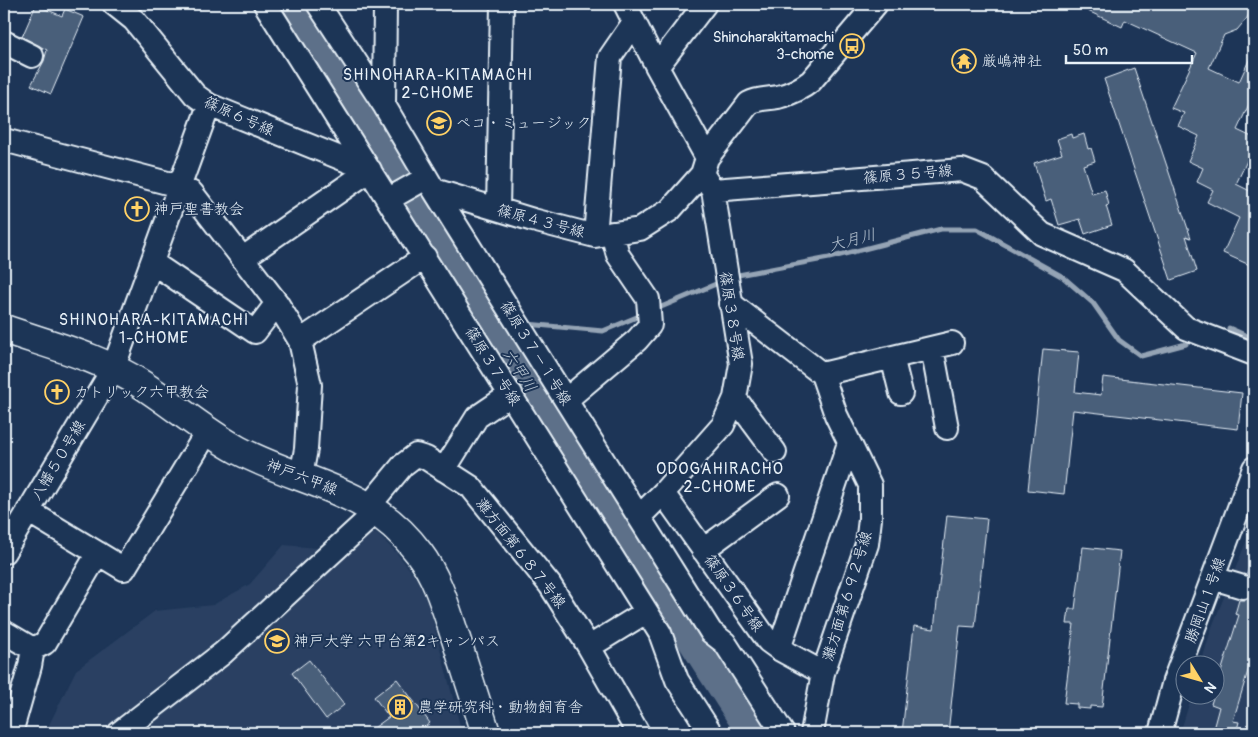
<svg xmlns="http://www.w3.org/2000/svg" width="1258" height="737" font-family="Pangolin,'Klee One',sans-serif">
	<rect width="100%" height="100%" fill="#1d3557"/>
	<filter id="ink" filterUnits="userSpaceOnUse"><feTurbulence type="fractalNoise" baseFrequency=".02" numOctaves="2"/><feDisplacementMap in="SourceGraphic" scale="10" xChannelSelector="R" yChannelSelector="G"/><feConvolveMatrix kernelMatrix="1 2 1 2 8 2 1 2 1" color-interpolation-filters="sRGB"/></filter>
	<g filter="url(#ink)">
		<path fill="#2a4162" d="M350,520l28,15 18,17 19,24 14,30 33,127h-417l31,-63 79,-59 58,-6 37,-21 34,-39 33,3z
			M1254,522v211h-74l12,-38 24,-1v-30h-15l11,-37z"/>
		<g fill="none" stroke-linecap="round" stroke-linejoin="round">
			<path stroke="#95a4b5" stroke-width="5" d="M733,276l96,-18 112,-29h36l86,48 30,26 26,37 22,16 45,-12
				M654,310l69,-29
				M488,321l20,2
				M527,324l76,7 41,-17
				M1229,328l25,11"/>
			<path stroke="#5d7089" stroke-width="30" d="M292,4l196,317 264,412"/>
		</g>
		<path fill="#495e7a" stroke="#e8f1f8" d="M1073,4h181l-7,14 -10,12 -13,5 -15,33 30,14 15,-33v55l-4,-2 -13,28 17,8v8l-18,38 18,9v74l-31,-14 16,-35 -32,-16 6,-12 -16,-8 6,-14 -15,-7 11,-25 -21,-10 6,-13 -13,-5 26,-55 -72,-33 -3,7z
			M36,5l26,11 3,-7 19,8 -33,77 -20,-9 13,-24 3,-11 -25,-13z
			M1134,68l57,170 -5,-2 11,35 -26,9 -67,-201z
			M1071,134l1,4 12,-4 4,15 3,-1 4,13 -12,4 9,29 13,-4 4,15 -3,1 6,19 -27,9 -5,-15 -21,6 -8,-26 -5,2 -12,-38 28,-9 -5,-15z
			M1043,349l36,3 -4,40 26,3 2,-18 139,16 -4,36 -165,-19 -9,84 -36,-4z
			M947,515l40,4 -12,108 -15,-1 -12,107h-46l12,-107 20,3z
			M1083,547l37,4 -18,156 -12,-1v3l-13,-1v-4l-13,-1 10,-79h-7l2,-15h6z
			M1251,561h3v20l-7,-7z
			M1254,593v58l-21,70 6,1 -3,11h-24l7,-26 -8,-3 28,-89 -4,-1 4,-14h7z
			M309,660l35,45 -18,14 -34,-46z
			M397,679l33,44 -13,10h-50l22,-16 -15,-20z"/>
		<g fill="none" stroke-linecap="round" stroke-linejoin="round">
			<g stroke="#e8f1f8" stroke-width="26">
				<path id="minor" d="M114,4l20,16 61,75 14,10 161,65
					M265,4l395,629 17,47 34,53
					M318,4l66,101 50,85 99,30 62,16 45,-7 30,-19 32,-36 5,-16 42,-55c9,-5 19,-4 29,-6 12,-3 23,-8 33,-16l65,-77
					M625,4l32,63 50,91
					M4,42l28,14
					M657,67l48,-63
					M384,105l1,-101
					M4,140l175,46 13,7 85,110 23,38 10,44 -4,64 -5,27
					M434,190l277,442 14,11 58,90
					M713,190l249,-20 21,8 59,56 82,36 62,58 68,26
					M389,199l37,-21
					M498,209l4,-205
					M595,236l15,-179 24,-35
					M243,258l127,-88
					M153,263l102,69 22,-29
					M730,303l92,71 14,41 34,70v34l-3,25 -44,129 -11,60
					M300,341l125,-84
					M932,348l15,80
					M892,357l9,36
					M822,374l130,-31
					M735,398l40,54
					M566,400l71,-60 13,-15 -2,-26 -30,-44 -6,-22
					M444,470l33,-53 34,-23
					M663,493l105,148 11,8 44,24
					M369,506l34,-41 13,-10 10,3 45,29 79,98 39,62 49,86
					M28,511l96,58 83,-137
					M639,517l24,-24 60,-68 12,-27 6,-34 -28,-174 -8,-12
					M703,550l75,-55
					M4,552l109,-183 96,-264
					M1213,578l30,9
					M4,632l29,17 -3,17 -19,67
					M589,647l57,-35
					M33,649l12,-6 53,-90
					M779,649l70,-206
					M119,733l104,-80 154,-142
					M1160,733l14,-52 80,-213"/>
			</g>
			<g stroke="#e8f1f8" stroke-width="31">
				<path id="major" d="M4,329c46,16 96,28 137,55 33,21 62,47 97,66 66,35 132,37 181,103 19,25 27,56 37,86 10,32 20,63 30,94"/>
			</g>
			<use href="#minor" stroke="#1d3557" stroke-width="22"/>
			<use href="#major" stroke="#1d3557" stroke-width="28"/>
		</g>
	</g>
	<defs>
		<g id="bus-ring" transform="scale(1.25)"><circle r="9.5" fill="#1d3557" stroke="#ffd166" stroke-width="1.5"/><path d="M-5-6H5V4H4V6H2V4H-2V6H-4V4H-5ZM-3.5-4V0h7V-4ZM-3.5 1.2v1.5H-2V1.2ZM2 1.2v1.5H3.5V1.2Z" fill="#ffd166"/></g>
		<g id="temple-ring" transform="scale(1.25)"><circle r="9.5" fill="#1d3557" stroke="#ffd166" stroke-width="1.5"/><path d="M0-6L5-2H3V0L6.5 2.5H4V6H1.5V3h-3V6H-4V2.5H-6.5L-3 0V-2H-5Z" fill="#ffd166"/></g>
		<g id="school-ring" transform="scale(1.25)"><circle r="9.5" fill="#1d3557" stroke="#ffd166" stroke-width="1.5"/><path d="M0-5L7-2L0 1L-7-2ZM-4 1L0 2.5L4 1V4Q0 6-4 4Z" fill="#ffd166"/></g>
		<g id="church-ring" transform="scale(1.25)"><circle r="9.5" fill="#1d3557" stroke="#ffd166" stroke-width="1.5"/><path d="M-1.2-6h2.4v3.5h3.3v2.4h-3.3V6h-2.4V-.1h-3.3v-2.4h3.3Z" fill="#ffd166"/></g>
		<g id="university-ring" transform="scale(1.25)"><circle r="9.5" fill="#1d3557" stroke="#ffd166" stroke-width="1.5"/><path d="M0-5L7-2L0 1L-7-2ZM-4 1L0 2.5L4 1V4Q0 6-4 4Z" fill="#ffd166"/></g>
		<g id="building-ring" transform="scale(1.25)"><circle r="9.5" fill="#1d3557" stroke="#ffd166" stroke-width="1.5"/><path d="M-4-6H4V6H1V3H-1V6H-4ZM-2.5-4.3h1.7v1.8h-1.7ZM.8-4.3h1.7v1.8H.8ZM-2.5-1h1.7V.8h-1.7ZM.8-1h1.7V.8H.8Z" fill="#ffd166"/></g>
	</defs>
	<g fill-rule="evenodd">
		<use href="#bus-ring" x="852" y="46"/>
		<use href="#temple-ring" x="964" y="61"/>
		<use href="#school-ring" x="439" y="123"/>
		<use href="#church-ring" x="137" y="209"/>
		<use href="#church-ring" x="57" y="392"/>
		<use href="#university-ring" x="277" y="641"/>
		<use href="#building-ring" x="400" y="707"/>
	</g>
	<g text-anchor="middle" stroke-width="4" stroke-linejoin="round" paint-order="stroke">
		<g font-size="15" fill="#e8f1f8" stroke="#1d3557" text-anchor="start">
			<text x="834" y="42" text-anchor="end">Shinoharakitamachi<tspan x="834" dy="17">3-chome</tspan></text>
			<text x="982" y="66">厳嶋神社</text>
			<text x="456" y="128">ペコ・ミュージック</text>
			<text x="154" y="214">神戸聖書教会</text>
			<text x="74" y="397">カトリック六甲教会</text>
			<text x="294" y="646">神戸大学 六甲台第2キャンパス</text>
			<text x="418" y="712">農学研究科・動物飼育舎</text>
		</g>
		<g font-size="15" fill="#e8f1f8" stroke="#1d3557">
			<text transform="translate(239 116) rotate(24)" y="5">篠原６号線</text>
			<text transform="translate(908 174) rotate(-5)" y="5">篠原３５号線</text>
			<text transform="translate(541 221) rotate(15)" y="5">篠原４３号線</text>
			<text transform="translate(732 316) rotate(81)" y="5">篠原３８号線</text>
			<text transform="translate(536 353) rotate(58)" y="5">篠原３７－１号線</text>
			<text transform="translate(493 366) rotate(58)" y="5">篠原３７号線</text>
			<text transform="translate(58 460) rotate(-59)" y="5">八幡５０号線</text>
			<text transform="translate(302 477) rotate(21)" y="5">神戸六甲線</text>
			<text transform="translate(521 553) rotate(52)" y="5">灘方面第６８７号線</text>
			<text transform="translate(734 593) rotate(55)" y="5">篠原３６号線</text>
			<text transform="translate(847 596) rotate(-73)" y="5">灘方面第６９２号線</text>
			<text transform="translate(1205 600) rotate(-70)" y="5">勝岡山１号線</text>
		</g>
		<g font-size="16" letter-spacing="1" fill="#e8f1f8" stroke="#1d3557">
			<text x="438" y="80">SHINOHARA-KITAMACHI<tspan x="438" dy="18">2-CHOME</tspan></text>
			<text x="154" y="325">SHINOHARA-KITAMACHI<tspan x="154" dy="18">1-CHOME</tspan></text>
			<text x="720" y="474">ODOGAHIRACHO<tspan x="720" dy="18">2-CHOME</tspan></text>
		</g>
		<g font-size="16" font-style="italic" fill="#b7c4d1" stroke="#1d3557">
			<text transform="translate(852 239) rotate(-14)" y="6">大月川</text>
			<text transform="translate(520 370) rotate(57)" y="6">六甲川</text>
		</g>
	</g>
	<rect width="1258" height="737" fill="none" stroke="#1d3557" stroke-width="20"/>
	<rect x="10" y="10" width="1238" height="717" fill="none" stroke="#e8f1f8" stroke-width="2" filter="url(#ink)"/>
	<g transform="translate(1200 680) rotate(127)"><circle r="24" fill="#1d3557" stroke="#6e8097"/>
	<path d="M0-4L9 19L0 12L-9 19Z" fill="#ffd166"/>
	<text y="-8" font-size="14" font-weight="bold" text-anchor="middle" fill="#e8f1f8">N</text>
	</g>
	<path d="M1066 55v8h126v-8" fill="none" stroke="#e8f1f8" stroke-width="2.5"/>
	<text x="1073" y="55" font-size="15" fill="#e8f1f8" stroke="#1d3557" stroke-width="4" paint-order="stroke">50 m</text>
</svg>
